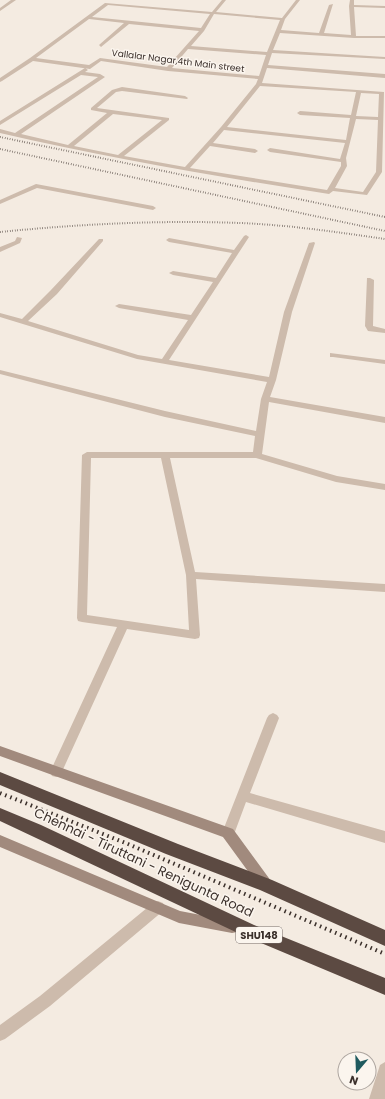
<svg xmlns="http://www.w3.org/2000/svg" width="385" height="1099" font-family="Poppins,sans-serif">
	<rect width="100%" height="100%" fill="#f4ebe1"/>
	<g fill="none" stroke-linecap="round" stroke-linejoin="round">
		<path fill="#cdbbac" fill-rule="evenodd" d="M11,0h5l-16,11v-3z
			M222,0h4l-10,12 66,6 14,-18h4l-15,19 -4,11 38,3 10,-28 4,-1 -9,29 27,2 -2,-29 1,-6h4v5l31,1v2l-31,-1 2,29h29v2h-31l-74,-5 -7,17 112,7v2l-113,-6 -4,12 117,9v4l-118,-10 -5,15 122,9 -2,80 -15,23 -34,-4 -4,3c-111,-17 -220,-36 -329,-61v-4l15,4 83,-56 -17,-2 -81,50v-4l85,-53 3,2 -3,2 15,2 5,3 -84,57 47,11 39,-32 -16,-3v-2l21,-18 10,-3 63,9 3,2 -1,1 -65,-8 -6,1 -19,16 72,10v2l-45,36 61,11 36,-40 35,-43 2,-5 -90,-8 -67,-10 -11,8 -57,-8 -31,20 -2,1v-4l30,-20 75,-55 107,9zM108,5l102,9 -9,14 -109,-11zM214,14l66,6 -13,32 -76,-6 13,-15zM89,19l35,4 -25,22 2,2 28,-23 70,7 -32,36 -67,-9 -11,7 -53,-7zM188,49l78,6 -7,21 -87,-8zM260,86l96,6 -5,23 -51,-4 -3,2 3,2 50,3 -4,22 -119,-13zM361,93l18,1 -1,23 -22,-1zM113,114l49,6 -44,35 -44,-9zM356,119l22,1 -2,52 -13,20 -28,-4 12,-22 -1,-8zM224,130l121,13 -5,16 -70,-11 -3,2 3,2 71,10v4l-14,24 -137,-22 20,-22 45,7 3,-2 -3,-2 -42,-6z
			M36,184l117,22 3,2 -3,2 -116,-22 -37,16v-4z
			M246,235l3,2 -80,123 100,17 15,-65 25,-69 5,-1 1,1 -23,69 -16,68 -6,17 115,20v6l-116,-21 -7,52 75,22 48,8v6l-49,-8 -80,-24h-86l25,114 190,12v8l-189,-13 4,56 -1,3 -4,1 -68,-10 -67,147 -4,1 -4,-1 -2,-4 67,-145 -35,-5 -4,-1 -1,-3 5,-163 5,-3h166l2,-16 -90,-19 -165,-43v-4l165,41 91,20 5,-32 6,-17 -130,-23 -137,-42v-4l22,6 29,-29 48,-51h4v2l-46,53 -29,27 110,34 24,4 26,-39 -69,-12 -4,-2 4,-2 72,11 22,-33 -40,-7 -4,-2 4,-2 43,7 16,-25 -63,-11 -3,-2 3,-2 65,12 10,-14zM91,458h70l25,117 3,55 -102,-15z
			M17,237l5,1 -2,5 -20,9v-5l15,-6z
			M367,278h3l4,2 -1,46 12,3v4l-17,-2 -3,-5z
			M330,353l55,7v4l-52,-7h-3z
			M273,713l4,2 2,3 -29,75 135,38v12l-139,-41 -13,35 -5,2 -5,-2 -1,-4 45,-115 2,-3z
			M158,901l5,2 2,4 -2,4 -113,95 -45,33 -5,2v-16l40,-29 113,-93z
			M385,1062v37h-16l11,-34z"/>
		<path fill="#a18a7d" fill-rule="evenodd" d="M0,746l233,83 38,52 2,4 -2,4 -5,2 -5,-2 -38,-52 -223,-81z
			M0,835l180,76 52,10 5,1 2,5 -2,5 -5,1 -53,-10 -179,-76z"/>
		<path fill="#5c4a42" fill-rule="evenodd" d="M0,772l178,72 94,36 113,50v16l-125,-56 -94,-36 -166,-69z
			M0,808l41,17 213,100 131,53v17l-143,-60 -242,-114z"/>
		<path stroke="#3b302b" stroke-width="2" stroke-dasharray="0.5 2" stroke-linecap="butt" d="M0,137l385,80
			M0,149l385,82
			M0,232c80,-8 160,-12 240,-9 49,2 97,9 145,16"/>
		<path stroke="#3b302b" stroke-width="4" stroke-dasharray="1.5 4" stroke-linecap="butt" d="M0,793l128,51 257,110"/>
	</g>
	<g text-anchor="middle" stroke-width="3" stroke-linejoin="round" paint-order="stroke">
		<g font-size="9" fill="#3b302b" stroke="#fbf5ee">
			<text transform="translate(178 61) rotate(7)" y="3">Vallalar Nagar,4th Main street</text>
		</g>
		<rect fill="#fbf5ee" stroke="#756b66" stroke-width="1" x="236" y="927" width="46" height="16" rx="3"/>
		<g font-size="10" font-weight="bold" fill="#3b302b">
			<text x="259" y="939">SHU148</text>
		</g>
		<g font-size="13" fill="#3b302b" stroke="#fbf5ee">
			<text transform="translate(144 862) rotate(25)" y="5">Chennai - Tiruttani - Renigunta Road</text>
		</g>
	</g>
	<g transform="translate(357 1071) rotate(199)"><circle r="19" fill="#fbf5ee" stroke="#aea6a0"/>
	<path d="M0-3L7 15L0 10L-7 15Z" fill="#1f5a5e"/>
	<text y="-6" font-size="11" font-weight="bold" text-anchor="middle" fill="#3b302b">N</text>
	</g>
</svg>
